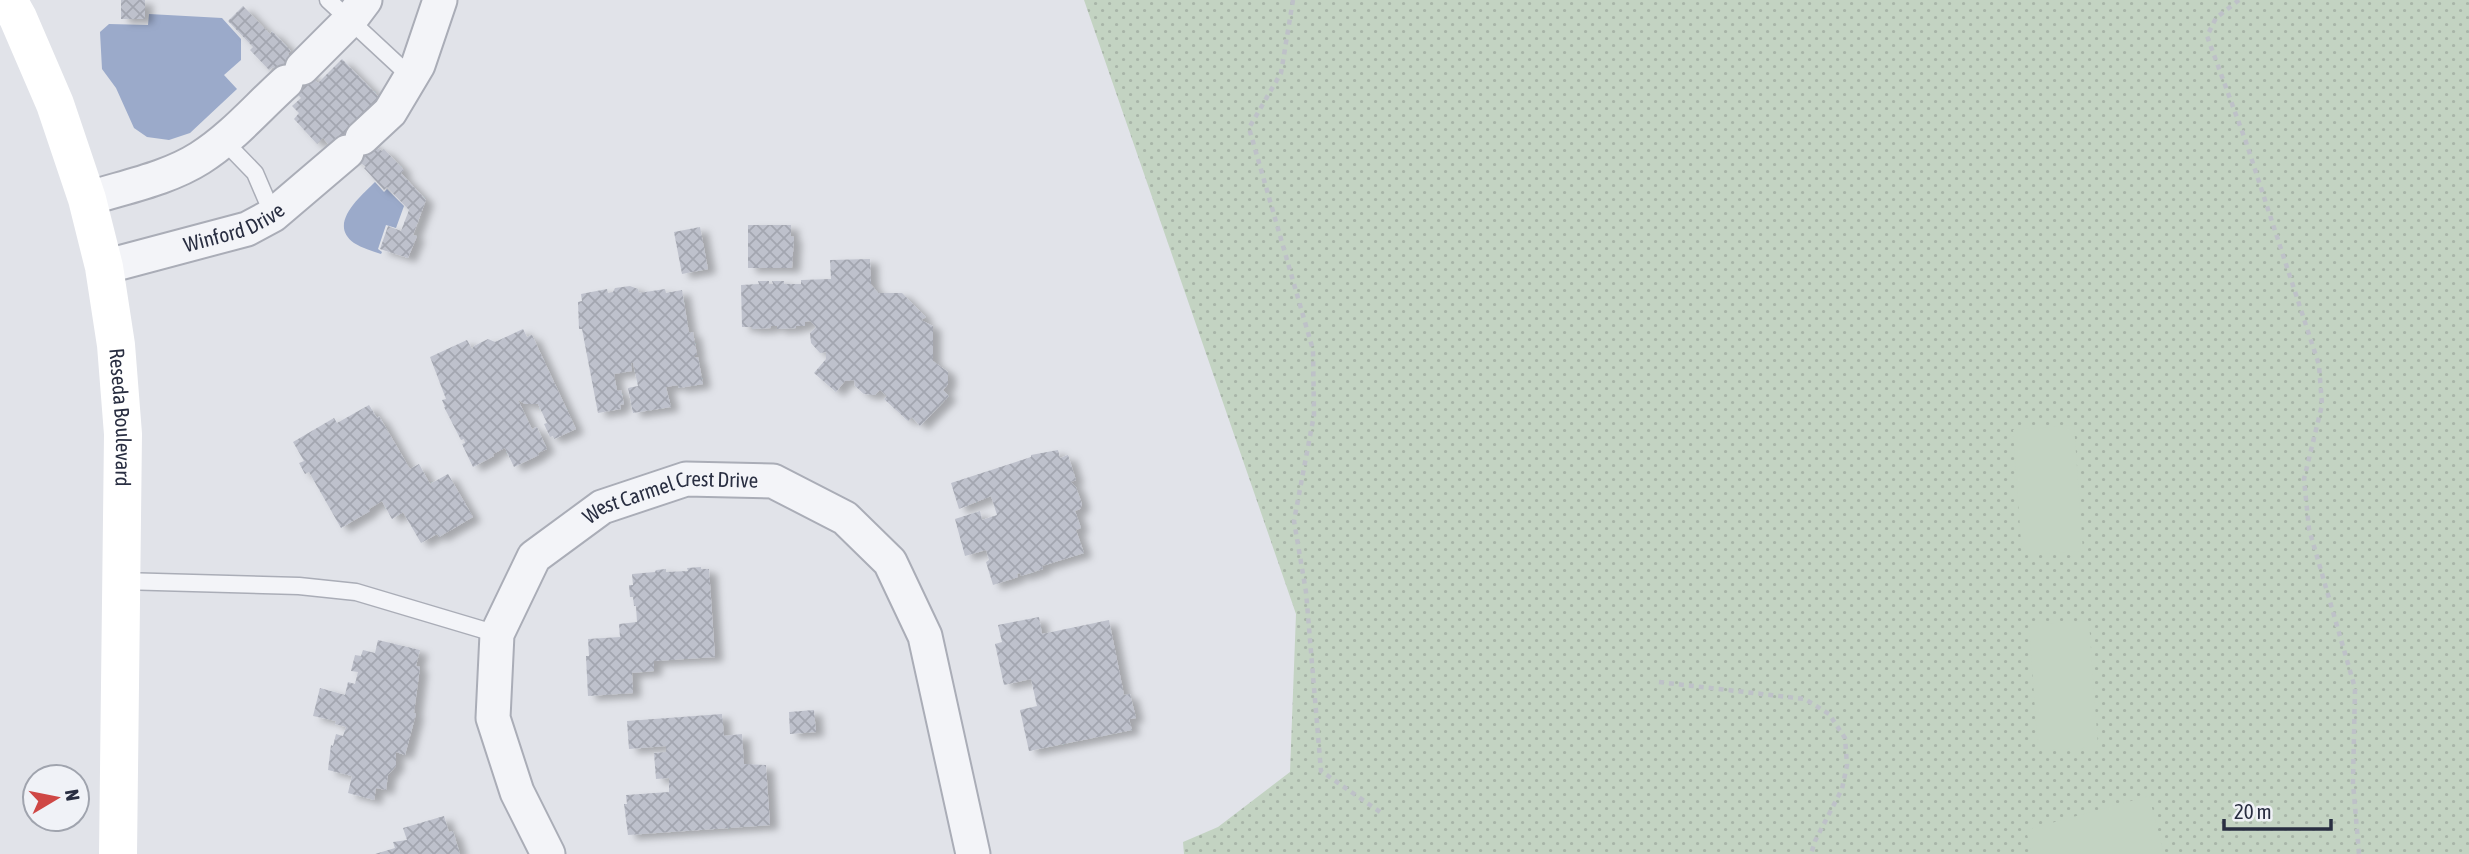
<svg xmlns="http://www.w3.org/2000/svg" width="2469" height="854" font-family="'Asap Condensed',sans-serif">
	<defs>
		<pattern id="green-dots" width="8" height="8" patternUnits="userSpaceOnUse" patternTransform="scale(1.75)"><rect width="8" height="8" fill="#c3d3c2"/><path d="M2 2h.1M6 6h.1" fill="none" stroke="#a8b5a8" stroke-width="1.8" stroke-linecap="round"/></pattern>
		<pattern id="building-cross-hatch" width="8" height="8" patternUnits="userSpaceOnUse" patternTransform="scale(1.75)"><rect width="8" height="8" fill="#bec1cc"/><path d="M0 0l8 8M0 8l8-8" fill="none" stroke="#a3a6b0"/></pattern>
		<filter id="shadow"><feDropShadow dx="8" dy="4.5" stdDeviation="3.5" flood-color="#0004"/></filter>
	</defs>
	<rect width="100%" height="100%" fill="#e1e3e9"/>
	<path fill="url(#green-dots)" d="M1084,0h1385v854h-1285l-1,-12 35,-15 72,-55 6,-158z"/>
	<path fill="#c3d3c2" d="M2074,425l9,126 -61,4 -9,-125z
		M2089,621l9,126 -60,4 -9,-126z
		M2149,796l15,58h-132l-6,-24z"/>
	<path fill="#9baaca" d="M149,14l73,4 19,21v21l-17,15 13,14 -47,44 -21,7 -22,-3 -13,-9 -18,-40 -14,-19 -2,-37 9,-8 39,1z
		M375,182l9,10 3,-3 17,17 -8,22 -10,-3 -8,24 4,3 -1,2c-9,-3 -19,-6 -27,-11 -27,-19 7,-47 21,-61z"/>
	<path fill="url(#building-cross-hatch)" filter="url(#shadow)" d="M121,0h24v19h-24z
		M243,6l27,28 2,-3 19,20 -3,3 30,29 24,-24 38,39 -26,25 8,15 20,13 2,-2 20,21 -3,3 25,27 -13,35 4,1 -9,22 -28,-9 8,-23 13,5 8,-21 -22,-23 -3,3 -20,-22 2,-1 -19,-15 -9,-16 -9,9 -6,-7 -6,6 -23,-25 5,-6 -7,-7 9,-8 -28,-31 -4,3 -19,-20 3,-3 -25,-26z
		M748,225h43v11l3,1 -2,31h-44z
		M700,227l8,42 -26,5 -8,-42z
		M870,259l1,25 7,9h24l24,24 -5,3 12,6v35l15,11v12l-5,6 6,6 -29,30 -8,-9 -4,4 -24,-22 3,-3 -7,-6 -5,5 -11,-1 -9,-8 -1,-6 -9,1 -9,11 -22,-19 12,-14v-7l-6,1 -9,-10 -1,-10 6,-6 -6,-6 -5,1v4h-9v2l-19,1v-3h-6v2l-19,1v-2h-10l-1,-42 18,-1 -1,-3h11v3h4l-1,-3h12v3h17v-4l30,-1 -1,-19z
		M630,286l8,3 1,4 26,-4 1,4 16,-3 7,43 4,-1 4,23h-2v3l3,-1 5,27 -24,4 -1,-3 -12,2 5,20 -38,6 -5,-25 10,-2 -5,-23h-2l1,8 -18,3 3,17 4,-1 3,14 -4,1 1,4 -23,4 -16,-84h-3l-1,-27 4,-1 -1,-7 26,-5 1,4 5,-1 2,-4z
		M523,329l4,8 5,-2 44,94 -22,10 -1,-3 -3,1 -6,-13 3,-1 -9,-19h-13l-7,-4 14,29 5,-2 10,22 -9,4 1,2 -25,12 -9,-19 -12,6 1,2 -21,11 -11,-23 3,-1 -1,-4 -3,1 -17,-33h1l-3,-7 4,-1 -16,-42 37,-17 5,9 2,-3 14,-7 7,3z
		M369,405l8,13 2,-2 31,53 9,-5 11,20 18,-10 25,43 -34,20 -2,-3 -16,9 -18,-31 -11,7 -10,-18 -13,8 1,2 -29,17 -32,-56 -4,2 -6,-11 5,-2 -11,-19 41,-24 3,5z
		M1058,450l2,8 8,-3 8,25 -5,2 5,5 6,17 -2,5 -5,2 6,17 -5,2 8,23 -42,13 1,3 -22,7 -1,-3 -3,1 1,3 -25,8 -7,-23 3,-2 -3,-10 -21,6 -10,-37 25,-8 2,9 15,-5 -6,-19 -32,13 -8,-26 80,-26v-2z
		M701,567v2h8l6,88 -61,4v10l-22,2 1,20 -45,3 -2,-40h3l-1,-17 32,-2 -1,-13 18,-2 -1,-16h-2l-1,-9h-3l-1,-12h4l-1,-11 23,-2 1,-2 10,-1v3l22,-1 -1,-3z
		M1039,617l3,17 67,-14 15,75 6,-1 6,24 -7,1 3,11 -103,21 -9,-41 17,-4 -6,-27 -27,6 -9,-41 7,-2 -4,-17z
		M378,640l42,10 -4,16 4,1 -6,46 2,1 -11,41 -9,-3v14l-8,9 -2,15 -10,-2 -2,12 -26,-7 4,-17 -24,-6 3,-25 2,1 3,-12 7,2 3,-9 -11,-3 1,-3 -23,-5 7,-28 25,7 3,-13 7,2 3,-12 -7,-1 4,-16 6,1 2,-6 12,3z
		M814,710l2,22 -26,2 -1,-22z
		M722,714l2,22 18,-2 2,30 22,1 4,60 -142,10 -4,-31h3l-1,-9 43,-3v-14l-13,1 -2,-26 12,-1v-6l-37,3 -2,-28z
		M444,816l5,16 4,-1 7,23h-85l20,-6 -2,-6 14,-2 -4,-12z"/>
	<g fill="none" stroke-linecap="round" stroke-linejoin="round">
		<g stroke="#aaadb7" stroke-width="19">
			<path id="service" d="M328,0l83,77
				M224,141l31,32 18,42
				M121,581l178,5 57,6 141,42"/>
		</g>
		<g stroke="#aaadb7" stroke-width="37">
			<g id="minor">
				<path d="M302,68l48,-48 15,-20"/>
				<path d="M362,138l28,-26 28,-47 22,-65"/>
				<path d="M87,199c37,-12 80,-20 113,-41 32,-20 58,-51 86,-76"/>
				<path id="s1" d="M104,267l143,-38 26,-14 74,-63"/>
				<path id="s2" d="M548,854l-31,-62 -24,-74 4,-84 37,-77 68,-50 84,-28 87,2 72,37 45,44 35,74 48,218"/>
			</g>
		</g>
		<path stroke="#bec1c8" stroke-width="4.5" stroke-dasharray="5 5" stroke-linecap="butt" d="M1293,0l-12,73 -32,55 64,222 1,65 -20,106 12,71 15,179 62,43
			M2239,0l-23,18 -9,18 39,106 73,223 3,40 -18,74 5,50 46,159 -2,95 6,71
			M1659,682l146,17 24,15 16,24 2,27 -5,24 -27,52 -4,13"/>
		<use href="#service" stroke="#f3f4f8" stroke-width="16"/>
		<use href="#minor" stroke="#f3f4f8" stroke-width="33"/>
		<path stroke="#fff" stroke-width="38" id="s3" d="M8,0l10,18 37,86 32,95 17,68 12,78 7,89 -5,420"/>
	</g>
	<g text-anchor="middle" stroke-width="7" stroke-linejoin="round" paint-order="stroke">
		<g font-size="21" fill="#292e41" stroke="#f0f2f7">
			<text dy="7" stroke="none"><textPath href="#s1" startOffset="136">Winford Drive</textPath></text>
			<text dy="7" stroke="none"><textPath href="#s3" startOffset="436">Reseda Boulevard</textPath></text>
			<text dy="7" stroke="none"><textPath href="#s2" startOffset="471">West Carmel Crest Drive</textPath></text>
		</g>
	</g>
	<g transform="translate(56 798) rotate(80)"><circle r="33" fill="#f0f2f7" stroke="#a0a4ae" stroke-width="2"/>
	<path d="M0-5L12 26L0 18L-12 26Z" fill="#cf4745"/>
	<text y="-10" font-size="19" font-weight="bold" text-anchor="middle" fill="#292e41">N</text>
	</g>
	<path d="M2224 819v10h107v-10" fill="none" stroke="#292e41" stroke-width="3.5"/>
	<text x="2234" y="819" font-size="21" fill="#292e41" stroke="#f0f2f7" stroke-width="5" paint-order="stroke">20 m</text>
</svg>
